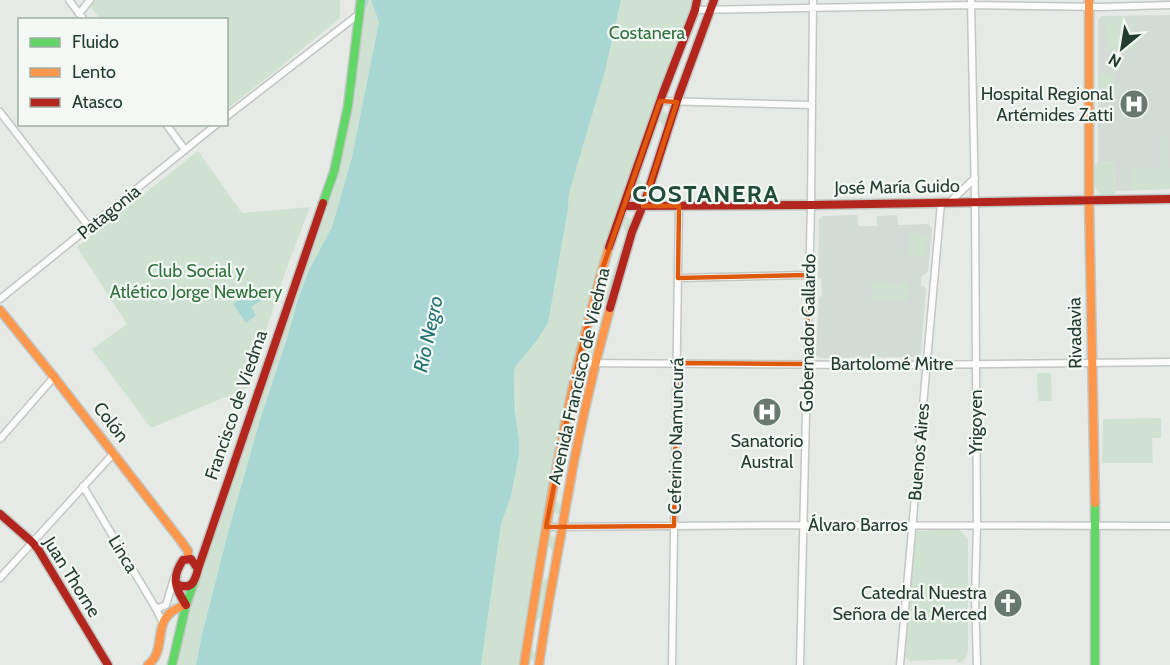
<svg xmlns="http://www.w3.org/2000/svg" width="1170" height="665" font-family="Cabin,sans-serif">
	<rect width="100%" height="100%" fill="#e5eae7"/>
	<path fill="#d3dbd6" d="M1170,15v174l-55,2 -1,-29 -16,1v-143l4,-4z
		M858,215v11h19v-10l20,-1 1,10 30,-1 4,4 -4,44 -7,5v8l5,3 -5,65 -4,4 -97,1 -4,-2 3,-59 3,-1 -1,-17 -3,-1 1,-59 4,-3z"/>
	<path fill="#cfe2d1" d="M95,0h245v18l-55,45 -3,3 -55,43 -1,-89 -126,-1 -10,-13z
		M365,0h6l8,22 -27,135 -20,70 -24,45 -10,27 -11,39 -27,82 -31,109 -27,105 -6,31h-19l20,-85 141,-402 16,-72 9,-94z
		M604,0h89l-2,9 -34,89 -84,277 -16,70 -38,220h-38l20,-141 11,-33 5,-59 -3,-54 1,-11 53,-159 1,-16z
		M1103,16h18l21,23h-6v10l-29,1 -1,-26h-2z
		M1099,74l16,1v26h-17z
		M661,111l4,1c5,5 2,11 0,18l-6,-10 -20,60 7,6 -1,4 -4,2h-3l-3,-2v-4l24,-71z
		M1160,136h8l-1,32h3v21l-39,1v-21h29z
		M198,151l44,62 68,-6 -24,63 -39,118 -96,40 -59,-79 35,-25 -50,-77z
		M1114,162l1,33c-5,0 -12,1 -16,-2 -7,-4 -4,-23 -4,-30z
		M624,217h4l3,3v4l-24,79 -10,2 -10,39 8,4 -3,5 -4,-1 -3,-2 -1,-4 12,-45 9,-3 21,-66 -5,-10z
		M910,233l17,1 -1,23h-17z
		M872,282l36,1v17h-36z
		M1037,373h14l1,28h-14z
		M581,375h3l4,5 -14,65 -8,2 -10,53 6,8 -3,6h-3l-4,-4 12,-65 9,-2 11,-52 -6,-11z
		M1161,418v20h-9l1,25h-51l1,-44z
		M955,529l6,2 7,8v112c-2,6 -3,11 -10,12l-1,-4 -47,2 -6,-4 10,-123 2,-3h5z
		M552,535l5,5 -15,77 -6,3 -4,29 5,8 -1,3 -4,1 -4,-3 12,-75 8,-5 5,-26 -7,-9 2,-5z"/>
	<path fill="#a8d6d3" d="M371,0h250l-16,71 -36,122 -1,15 -20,115 -13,20 -20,24 -1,11 1,33 4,32v11l-8,42 -10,28 -20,141h-285l6,-31 27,-105 31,-109 27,-82 11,-39 10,-27 24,-45 20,-70 27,-135z
		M256,288l7,11 -12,8 5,8 -10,8 -13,-19z"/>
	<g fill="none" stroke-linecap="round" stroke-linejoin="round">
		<path stroke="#a8d6d3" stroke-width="2" d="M363,12l5,-12"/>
		<g stroke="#c2c7c4" stroke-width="9">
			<path id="street" d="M69,0l15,20
				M971,0l4,202 2,324 -2,71 2,68
				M695,10l276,-5 131,2 68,-2
				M79,14l11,-14
				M660,101l151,4
				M0,112l89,115
				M226,117l133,-103
				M166,124l19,26
				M950,202l25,-24
				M678,278l131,-3
				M0,299l217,-175
				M578,363l325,2 267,-3
				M0,439l54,-62
				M83,486l72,121 8,16
				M546,527l258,-2 366,1
				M0,578l114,-125
				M155,607l4,1 7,-3 8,-27
				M672,665l7,-459
				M800,665l11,-460 2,-205
				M900,665l41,-462"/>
		</g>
		<g stroke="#c1c7c4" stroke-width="11">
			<path id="fast" d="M323,203l11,-31 14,-66 13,-106
				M172,665l14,-60 8,-23
				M1095,665v-162"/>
		</g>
		<g stroke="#c1c7c4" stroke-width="11">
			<path id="slow" d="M1089,0v200l6,303
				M0,310l54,67 127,164 7,10v8
				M148,665c22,-17 -1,-49 38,-60
				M524,665c22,-140 43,-282 85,-418
				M539,665c6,-46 15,-91 23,-136 12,-75 28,-148 48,-221"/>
		</g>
		<g stroke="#c1c7c4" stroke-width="11">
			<path id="jam" d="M624,206l187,-1 359,-6
				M609,247l54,-154 32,-83 2,-10
				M610,308l22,-76 14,-34 33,-103 35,-95
				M0,514l32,28 6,7 70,116
				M198,569l125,-366
				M177,584c15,7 18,-3 21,-15l-7,-10 -8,1c-12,18 -8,28 3,45"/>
		</g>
		<use href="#street" stroke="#fbfcfb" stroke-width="6"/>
		<use href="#fast" stroke="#63d668" stroke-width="8"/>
		<use href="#slow" stroke="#ff974d" stroke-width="8"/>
		<use href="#jam" stroke="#b3261e" stroke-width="8"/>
	</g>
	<path fill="none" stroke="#de580e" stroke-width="4.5" stroke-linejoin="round" d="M660,101l17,1 -34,104h36l-1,72 131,-3 -3,89 -129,-1 -3,163 -128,1 34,-174 23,-86z"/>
	<defs>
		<g id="hospital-disc" transform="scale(1.5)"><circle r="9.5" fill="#687970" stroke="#f3f8f5"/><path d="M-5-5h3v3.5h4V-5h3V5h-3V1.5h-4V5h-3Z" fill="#fff"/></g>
		<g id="church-disc" transform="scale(1.5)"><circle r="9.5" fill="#687970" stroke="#f3f8f5"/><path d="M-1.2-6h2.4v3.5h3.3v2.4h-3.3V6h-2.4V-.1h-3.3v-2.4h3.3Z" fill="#fff"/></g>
	</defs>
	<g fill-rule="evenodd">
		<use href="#hospital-disc" x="1134" y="104"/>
		<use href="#hospital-disc" x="767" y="412"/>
		<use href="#church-disc" x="1008" y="603"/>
	</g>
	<g text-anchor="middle" stroke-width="4.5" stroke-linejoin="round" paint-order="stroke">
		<g font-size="18" fill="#31703d" stroke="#f3f8f5">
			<text x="647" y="39">Costanera</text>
			<text x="196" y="277">Club Social y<tspan x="196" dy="21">Atlético Jorge Newbery</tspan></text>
		</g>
		<g font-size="18" fill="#243c30" stroke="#f3f8f5" text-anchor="end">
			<text x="1113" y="100">Hospital Regional<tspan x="1113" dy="21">Artémides Zatti</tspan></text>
			<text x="767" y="447" text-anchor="middle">Sanatorio<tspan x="767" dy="21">Austral</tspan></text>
			<text x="987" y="599">Catedral Nuestra<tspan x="987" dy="21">Señora de la Merced</tspan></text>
		</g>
		<g font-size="18" fill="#243c30" stroke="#f3f8f5">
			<text transform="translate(897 187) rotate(-1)" y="6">José María Guido</text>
			<text transform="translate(109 212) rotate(-39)" y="6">Patagonia</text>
			<text transform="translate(808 333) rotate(-89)" y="6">Gobernador Gallardo</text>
			<text transform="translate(1075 333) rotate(-91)" y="6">Rivadavia</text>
			<text x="892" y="370">Bartolomé Mitre</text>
			<text transform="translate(579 376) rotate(-77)" y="6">Avenida Francisco de Viedma</text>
			<text transform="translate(236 405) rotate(-71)" y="6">Francisco de Viedma</text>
			<text transform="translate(111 422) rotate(52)" y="6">Colón</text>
			<text transform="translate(976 422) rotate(-90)" y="6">Yrigoyen</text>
			<text transform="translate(676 436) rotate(-89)" y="6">Ceferino Namuncurá</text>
			<text transform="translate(919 452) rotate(-85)" y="6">Buenos Aires</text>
			<text x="858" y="531">Álvaro Barros</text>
			<text transform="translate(123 554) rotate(59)" y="6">Linca</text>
			<text transform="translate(72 577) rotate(58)" y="6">Juan Thorne</text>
		</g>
		<g font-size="20" font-style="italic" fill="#227471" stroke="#f3f8f5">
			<text transform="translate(428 334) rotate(-78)" y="7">Río Negro</text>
		</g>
		<g font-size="24" font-weight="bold" letter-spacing="1.5" fill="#214c39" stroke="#f3f8f5">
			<text x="706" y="202">COSTANERA</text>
		</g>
	</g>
	<rect x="18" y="18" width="210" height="108" fill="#f3f8f5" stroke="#a0ada6" stroke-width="1.5"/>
	<rect x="30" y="38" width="30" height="9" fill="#63d668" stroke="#a0ada6" stroke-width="1.5"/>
	<text x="72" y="48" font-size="18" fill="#243c30">Fluido</text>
	<rect x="30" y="68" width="30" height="9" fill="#ff974d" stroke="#a0ada6" stroke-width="1.5"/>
	<text x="72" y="78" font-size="18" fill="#243c30">Lento</text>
	<rect x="30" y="98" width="30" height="9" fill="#b3261e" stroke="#a0ada6" stroke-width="1.5"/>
	<text x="72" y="108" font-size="18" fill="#243c30">Atasco</text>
	<g transform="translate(1122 48) rotate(210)" stroke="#f3f8f5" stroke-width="4.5" paint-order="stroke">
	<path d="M0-4.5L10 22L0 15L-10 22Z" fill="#243c30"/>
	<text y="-9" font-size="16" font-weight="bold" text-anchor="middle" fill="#243c30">N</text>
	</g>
</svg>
